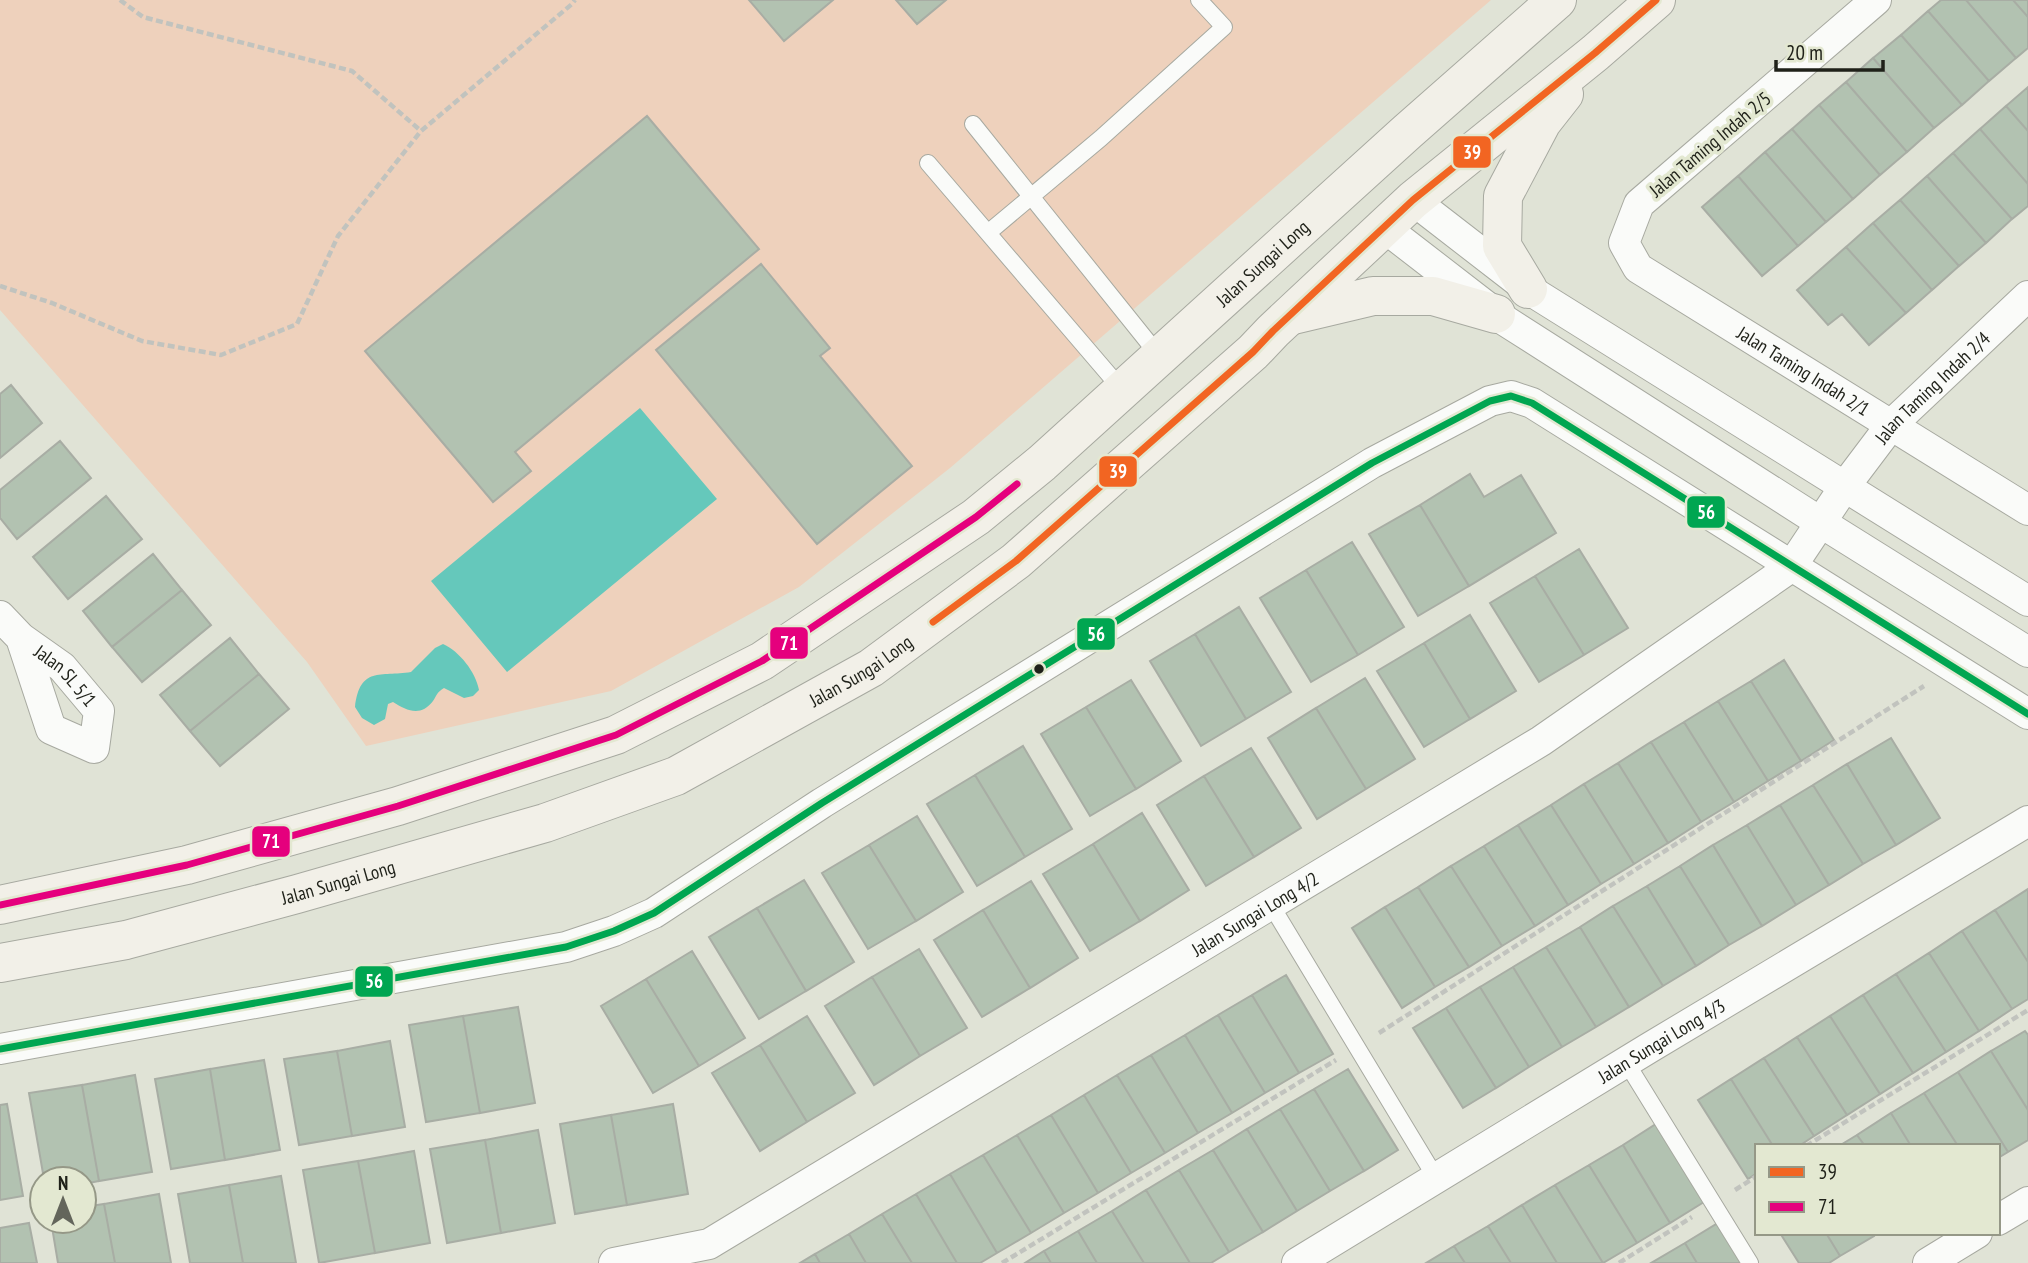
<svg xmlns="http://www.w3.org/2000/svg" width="2028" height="1263" font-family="'PT Sans Narrow',sans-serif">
	<rect width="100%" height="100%" fill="#e0e3d6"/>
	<path fill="#eed1bc" d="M0,0h1491l-541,468 -151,119 -188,104 -245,55 -59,-84 -307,-352z"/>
	<path fill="#65c8bb" d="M640,408l77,91 -210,173 -76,-91z
		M443,644c16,7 33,28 36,46l-6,6 -9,2 -20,-10c-7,4 -7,7 -11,13 -12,16 -26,10 -40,1l-5,2 -3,15 -11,6 -12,-7 -7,-11c5,-41 25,-30 56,-35l24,-24z"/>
	<path fill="#b2c2b1" stroke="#a8ada4" stroke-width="2" d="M749,0h84l-49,41z
		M896,0h50l-29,24z
		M1941,0h25l50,58 -27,23 -61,-70z
		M1966,0h47l15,17v31l-12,10z
		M2013,0h15v17z
		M1928,11l61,70 -27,24 -61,-70z
		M1901,35l61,70 -28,23 -61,-70z
		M1873,58l61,70 -27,24 -61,-70z
		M1846,82l61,70 -27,23 -61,-70z
		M2028,87v44l-22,-25z
		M1819,105l61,70 -27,24 -61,-70z
		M2006,106l22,25v53l-48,-55z
		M647,116l112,133 -244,203 16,19 -38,31 -128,-151z
		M1792,129l61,70 -27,23 -61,-70z
		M1980,129l48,55v22l-16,13 -59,-66z
		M1765,152l61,70 -28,24 -60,-70z
		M1953,153l59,66 -26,24 -59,-67z
		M1738,176l60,70 -36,30 -60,-69z
		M1927,176l59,67 -27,23 -59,-66z
		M1900,200l59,66 -27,24 -59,-67z
		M1873,223l59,67 -26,23 -60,-66z
		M1846,247l60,66 -37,32 -27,-31 -14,11 -31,-35z
		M761,264l69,84 -10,8 92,110 -95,78 -161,-194z
		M11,385l31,38 -42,35v-64z
		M60,441l31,37 -74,61 -17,-21v-28z
		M1470,474l14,23 37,-22 35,58 -87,53 -49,-81z
		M106,496l36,43 -74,60 -35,-42z
		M1420,505l49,81 -51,30 -49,-82z
		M1352,542l52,85 -46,28 -52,-85z
		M1579,549l49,79 -44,27 -49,-79z
		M153,554l29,36 -70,57 -29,-36z
		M1306,570l52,85 -47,27 -51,-84z
		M1535,576l49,79 -45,27 -49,-79z
		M182,590l29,35 -69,57 -30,-35z
		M1239,607l52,85 -45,27 -51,-85z
		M1470,615l46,76 -46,28 -46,-76z
		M1195,634l51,85 -45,27 -51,-85z
		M230,638l29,36 -69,57 -30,-36z
		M1424,643l46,76 -46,28 -47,-76z
		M1784,660l50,80 -33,21 -50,-80z
		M259,674l30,35 -69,57 -30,-35z
		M1365,678l50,81 -49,30 -50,-81z
		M1131,680l50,81 -45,28 -50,-82z
		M1751,681l50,80 -33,20 -50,-80z
		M1718,701l50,80 -34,21 -50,-80z
		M1086,707l50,82 -46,27 -49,-82z
		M1316,708l50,81 -49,30 -49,-81z
		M1684,722l50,80 -33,20 -50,-80z
		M1891,738l49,80 -44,27 -49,-81z
		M1651,742l50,80 -33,21 -50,-80z
		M1023,746l49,83 -47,28 -50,-82z
		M1251,748l50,80 -47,29 -50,-81z
		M1618,763l50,80 -34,21 -50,-80z
		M1847,764l49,81 -33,19 -50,-79z
		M975,775l50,82 -48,29 -50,-82z
		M1204,776l50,81 -48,29 -49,-81z
		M1584,784l50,80 -33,20 -50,-79z
		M1813,785l50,79 -34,21 -49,-80z
		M1551,805l50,79 -33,21 -50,-80z
		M1780,805l49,80 -33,20 -49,-80z
		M1142,813l47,77 -49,31 -47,-77z
		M917,816l46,76 -47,29 -47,-76z
		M1518,825l50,80 -33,21 -51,-80z
		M1747,825l49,80 -34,21 -49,-81z
		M1093,844l47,77 -50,30 -47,-77z
		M869,845l47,76 -48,28 -46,-76z
		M1713,845l49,81 -33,19 -49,-79z
		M1484,846l51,80 -33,20 -51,-80z
		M1451,866l51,80 -33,21 -51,-80z
		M1680,866l49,79 -33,21 -49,-80z
		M804,880l50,82 -48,29 -49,-83z
		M1031,881l47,77 -48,30 -47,-78z
		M1647,886l49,80 -33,20 -50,-80z
		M1418,887l51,80 -34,20 -50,-80z
		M2028,889v73l-33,-52z
		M1613,906l50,80 -34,21 -49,-80z
		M1385,907l50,80 -33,21 -50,-80z
		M757,908l49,83 -47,28 -50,-82z
		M983,910l47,78 -48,29 -48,-77z
		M1995,910l33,52v37l-16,10 -50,-78z
		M1580,927l49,80 -33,20 -50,-80z
		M1962,931l50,78 -33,22 -50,-78z
		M1546,947l50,80 -34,20 -49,-80z
		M919,949l48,79 -47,28 -48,-79z
		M692,951l53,87 -46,28 -53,-87z
		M1929,953l50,78 -33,21 -50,-78z
		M1513,967l49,80 -33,20 -49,-80z
		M1896,974l50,78 -33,21 -50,-78z
		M1286,975l47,79 -34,19 -47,-78z
		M872,977l48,79 -46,29 -49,-79z
		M646,979l53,87 -46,27 -52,-87z
		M1480,987l49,80 -33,21 -50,-80z
		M1252,995l47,78 -34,20 -47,-78z
		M1863,995l50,78 -33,21 -50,-78z
		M518,1007l17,96 -55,10 -17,-97z
		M1446,1008l50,80 -33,20 -50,-80z
		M1218,1015l47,78 -33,20 -47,-78z
		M463,1016l17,97 -54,9 -17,-97z
		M807,1016l48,77 -48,29 -47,-77z
		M1830,1016l50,78 -33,21 -50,-78z
		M2025,1031l3,4v75l-37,-59z
		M1185,1035l47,78 -34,20 -47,-78z
		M1797,1037l50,78 -33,21 -50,-78z
		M390,1041l15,86 -53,9 -15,-85z
		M760,1045l47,77 -47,29 -48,-78z
		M337,1051l15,85 -53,9 -15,-86z
		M1991,1051l37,59v30l-20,12 -50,-80z
		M1151,1055l47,78 -33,20 -48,-78z
		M1764,1058l50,78 -15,10h-26l-42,-67z
		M264,1060l16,90 -55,10 -15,-91z
		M210,1069l15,91 -54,9 -16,-90z
		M1348,1069l50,81 -34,21 -50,-82z
		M1958,1072l50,80 -10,6v-12h-40l-34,-53z
		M135,1075l17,97 -53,9 -17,-96z
		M1117,1075l48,78 -34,20 -47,-78z
		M1731,1079l42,67h-16v27l-9,6 -50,-79z
		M82,1085l17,96 -15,3v-5h-40l-15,-86z
		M1314,1089l50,82 -34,20 -50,-82z
		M1924,1093l34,53h-47l-20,-33z
		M1084,1095l47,78 -33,20 -47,-78z
		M7,1104l16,92 -23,4v-95z
		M673,1104l15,90 -61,11 -16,-90z
		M1280,1109l50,82 -33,20 -50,-82z
		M1891,1113l20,33h-46l-8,-11z
		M611,1115l16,90 -52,9 -15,-90z
		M1051,1115l47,78 -34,20 -47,-78z
		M1656,1124l48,78 -34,21 -47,-78z
		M1247,1129l50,82 -34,21 -50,-82z
		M538,1130l17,93 -54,10 -16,-93z
		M1017,1135l47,78 -33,20 -48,-78z
		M1857,1135l8,11h-26z
		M485,1140l16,93 -54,10 -17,-94z
		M1623,1145l47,78 -33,20 -48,-78z
		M1213,1150l50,82 -34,20 -50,-82z
		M414,1151l16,92 -55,10 -17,-92z
		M983,1155l48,78 -34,20 -47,-79z
		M358,1161l17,92 -56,10 -16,-93z
		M1589,1165l48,78 -34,20 -48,-78z
		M1179,1170l50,82 -18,11h-21l-44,-73z
		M950,1174l47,79 -17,10h-23l-41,-69z
		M281,1176l15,87h-53l-14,-78z
		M229,1185l14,78h-53l-12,-69z
		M1555,1185l48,78h-46l-35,-58z
		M1146,1190l44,73h-46l-32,-52z
		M159,1194l12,69h-56l-11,-59z
		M916,1194l41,69h-45l-30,-49z
		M104,1204l11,59h-57l-7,-42h33v-14z
		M1522,1205l35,58h-46l-23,-37z
		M1112,1211l32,52h-47l-19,-32z
		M882,1214l30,49h-46l-17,-29z
		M29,1223l8,40h-37v-35z
		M1718,1223l24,40h-45l-12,-20z
		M1488,1226l23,37h-46l-11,-17z
		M1078,1231l19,32h-46l-7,-12z
		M1780,1233h46l14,23 -11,7h-30z
		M1826,1233h47l1,3 -34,20z
		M849,1234l17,29h-46l-5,-9z
		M1685,1243l12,20h-46z
		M1454,1246l11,17h-39z
		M1044,1251l7,12h-26z
		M815,1254l5,9h-20z"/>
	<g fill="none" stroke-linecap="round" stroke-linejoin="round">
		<g stroke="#a7a9a0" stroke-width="18">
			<path id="lane" d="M973,124l187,233
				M928,163l195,228
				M989,232l112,-94 123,-111 -25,-27
				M1271,905l165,273
				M1626,1062l124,201"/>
		</g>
		<g stroke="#a7a9a0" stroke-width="32">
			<g id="street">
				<path id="s1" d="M1876,0l-237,204 -15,39 14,25 390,242"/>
				<path d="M1413,200l115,89 500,312"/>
				<path d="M1385,228l119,92 316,202 208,130"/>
				<path id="s2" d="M0,616l21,22 41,29 37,44 -5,37 -43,-19 -30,-91"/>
				<path d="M0,1049l566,-102 48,-16 40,-18 168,-110 550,-340 118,-62 21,-5 21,7 496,311"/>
				<path d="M1998,1220l30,-18"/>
				<path id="s3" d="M614,1263l95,-19 832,-503 250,-174 54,-81 46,-61 137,-129"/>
				<path id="s4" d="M1297,1263l352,-215 379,-227"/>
				<path d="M1928,1263l49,-30"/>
			</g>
		</g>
		<g stroke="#a7a9a0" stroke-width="40">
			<g id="secondary">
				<path d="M1528,289l-26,-43 1,-50 39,-74 22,-28"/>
				<path d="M1293,315l80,-19h60l63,18"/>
				<path id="s5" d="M0,905l187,-40 211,-59 218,-71 146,-74 214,-144 66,-54 365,-331 150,-132"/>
				<path id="s6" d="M0,963l126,-23 171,-46 248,-71 131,-47 195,-108 145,-107 237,-209 20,-21 140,-131 182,-147 61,-53"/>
			</g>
		</g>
		<path stroke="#c1c3be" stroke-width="4.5" stroke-dasharray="7 3.5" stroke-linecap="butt" d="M120,0l23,17 209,54 69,60
			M0,286l52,17 90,38 79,14 76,-31 41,-88 83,-105 151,-127 3,-4
			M1379,1033l545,-347
			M1806,1146l222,-136
			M1735,1190l22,-14
			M1002,1263l334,-203
			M1619,1263l73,-46"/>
		<use href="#lane" stroke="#fafbf9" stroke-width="16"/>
		<use href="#street" stroke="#fafbf9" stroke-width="30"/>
		<use href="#secondary" stroke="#f2f0e8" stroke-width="38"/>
		<g stroke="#e3e8d1" stroke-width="12">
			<path id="bus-1" d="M933,622l83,-61 237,-209 20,-21 140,-131 182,-147 61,-53"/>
		</g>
		<g stroke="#e3e8d1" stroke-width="12">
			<path id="bus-2" d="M0,905l187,-40 211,-59 218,-71 146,-74 214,-144 41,-33"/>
		</g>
		<g stroke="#e3e8d1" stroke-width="12">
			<path id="bus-3" d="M0,1049l566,-102 48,-16 40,-18 168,-110 550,-340 118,-62 21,-5 21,7 496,311"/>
		</g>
		<use href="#bus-1" stroke="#f26522" stroke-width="7"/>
		<use href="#bus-2" stroke="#e5007d" stroke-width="7"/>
		<use href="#bus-3" stroke="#00a651" stroke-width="7"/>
	</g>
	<circle fill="#1f2119" stroke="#e3e8d1" stroke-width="2.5" cx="1039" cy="669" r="6"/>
	<g text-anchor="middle" stroke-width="7" stroke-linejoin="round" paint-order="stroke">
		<g font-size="19" fill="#1f2119" stroke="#e3e8d1">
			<text transform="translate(1710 144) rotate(-40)" y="7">Jalan Taming Indah 2/5</text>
			<text dy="7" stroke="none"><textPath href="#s5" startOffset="1444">Jalan Sungai Long</textPath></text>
			<text dy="7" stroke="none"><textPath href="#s1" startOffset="578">Jalan Taming Indah 2/1</textPath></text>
			<text dy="7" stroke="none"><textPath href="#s3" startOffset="1603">Jalan Taming Indah 2/4</textPath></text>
			<text dy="7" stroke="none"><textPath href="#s6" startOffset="915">Jalan Sungai Long</textPath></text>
			<text dy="7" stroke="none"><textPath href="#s2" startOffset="89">Jalan SL 5/1</textPath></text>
			<text dy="7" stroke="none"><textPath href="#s6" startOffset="348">Jalan Sungai Long</textPath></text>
			<text dy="7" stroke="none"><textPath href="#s3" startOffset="735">Jalan Sungai Long 4/2</textPath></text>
			<text dy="7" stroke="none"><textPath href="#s4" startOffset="427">Jalan Sungai Long 4/3</textPath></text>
		</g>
	</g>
	<g stroke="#e3e8d1" stroke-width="2.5">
		<rect x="1452" y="135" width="40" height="34" rx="7" fill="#f26522"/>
		<rect x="1098" y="455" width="40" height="33" rx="7" fill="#f26522"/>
		<rect x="1686" y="495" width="40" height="34" rx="7" fill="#00a651"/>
		<rect x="1076" y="617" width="40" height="34" rx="7" fill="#00a651"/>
		<rect x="769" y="626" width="40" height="34" rx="7" fill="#e5007d"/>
		<rect x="251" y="825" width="40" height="33" rx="7" fill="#e5007d"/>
		<rect x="354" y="965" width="40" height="33" rx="7" fill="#00a651"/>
	</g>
	<g font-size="19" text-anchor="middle" font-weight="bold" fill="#fff">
		<text x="1472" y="159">39</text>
		<text x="1118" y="478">39</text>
		<text x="1706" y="519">56</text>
		<text x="1096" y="641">56</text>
		<text x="789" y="650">71</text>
		<text x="271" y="848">71</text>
		<text x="374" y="988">56</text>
	</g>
	<rect x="1755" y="1144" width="245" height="91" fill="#e3e8d1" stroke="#959887" stroke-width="2"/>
	<rect x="1769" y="1167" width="35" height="10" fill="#f26522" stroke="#959887" stroke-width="2"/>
	<text x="1818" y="1179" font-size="21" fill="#1f2119">39</text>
	<rect x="1769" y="1202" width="35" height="10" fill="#e5007d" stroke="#959887" stroke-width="2"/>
	<text x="1818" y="1214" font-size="21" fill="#1f2119">71</text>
	<g transform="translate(63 1200)"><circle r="33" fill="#e3e8d1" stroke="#959887" stroke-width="2"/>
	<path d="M0-5L12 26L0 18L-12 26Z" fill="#63655b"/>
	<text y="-10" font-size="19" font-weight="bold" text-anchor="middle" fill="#1f2119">N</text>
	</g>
	<path d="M1776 60v10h107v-10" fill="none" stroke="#1f2119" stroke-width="3.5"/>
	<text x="1786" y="60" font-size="21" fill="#1f2119" stroke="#e3e8d1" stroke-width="5" paint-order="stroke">20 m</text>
</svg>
